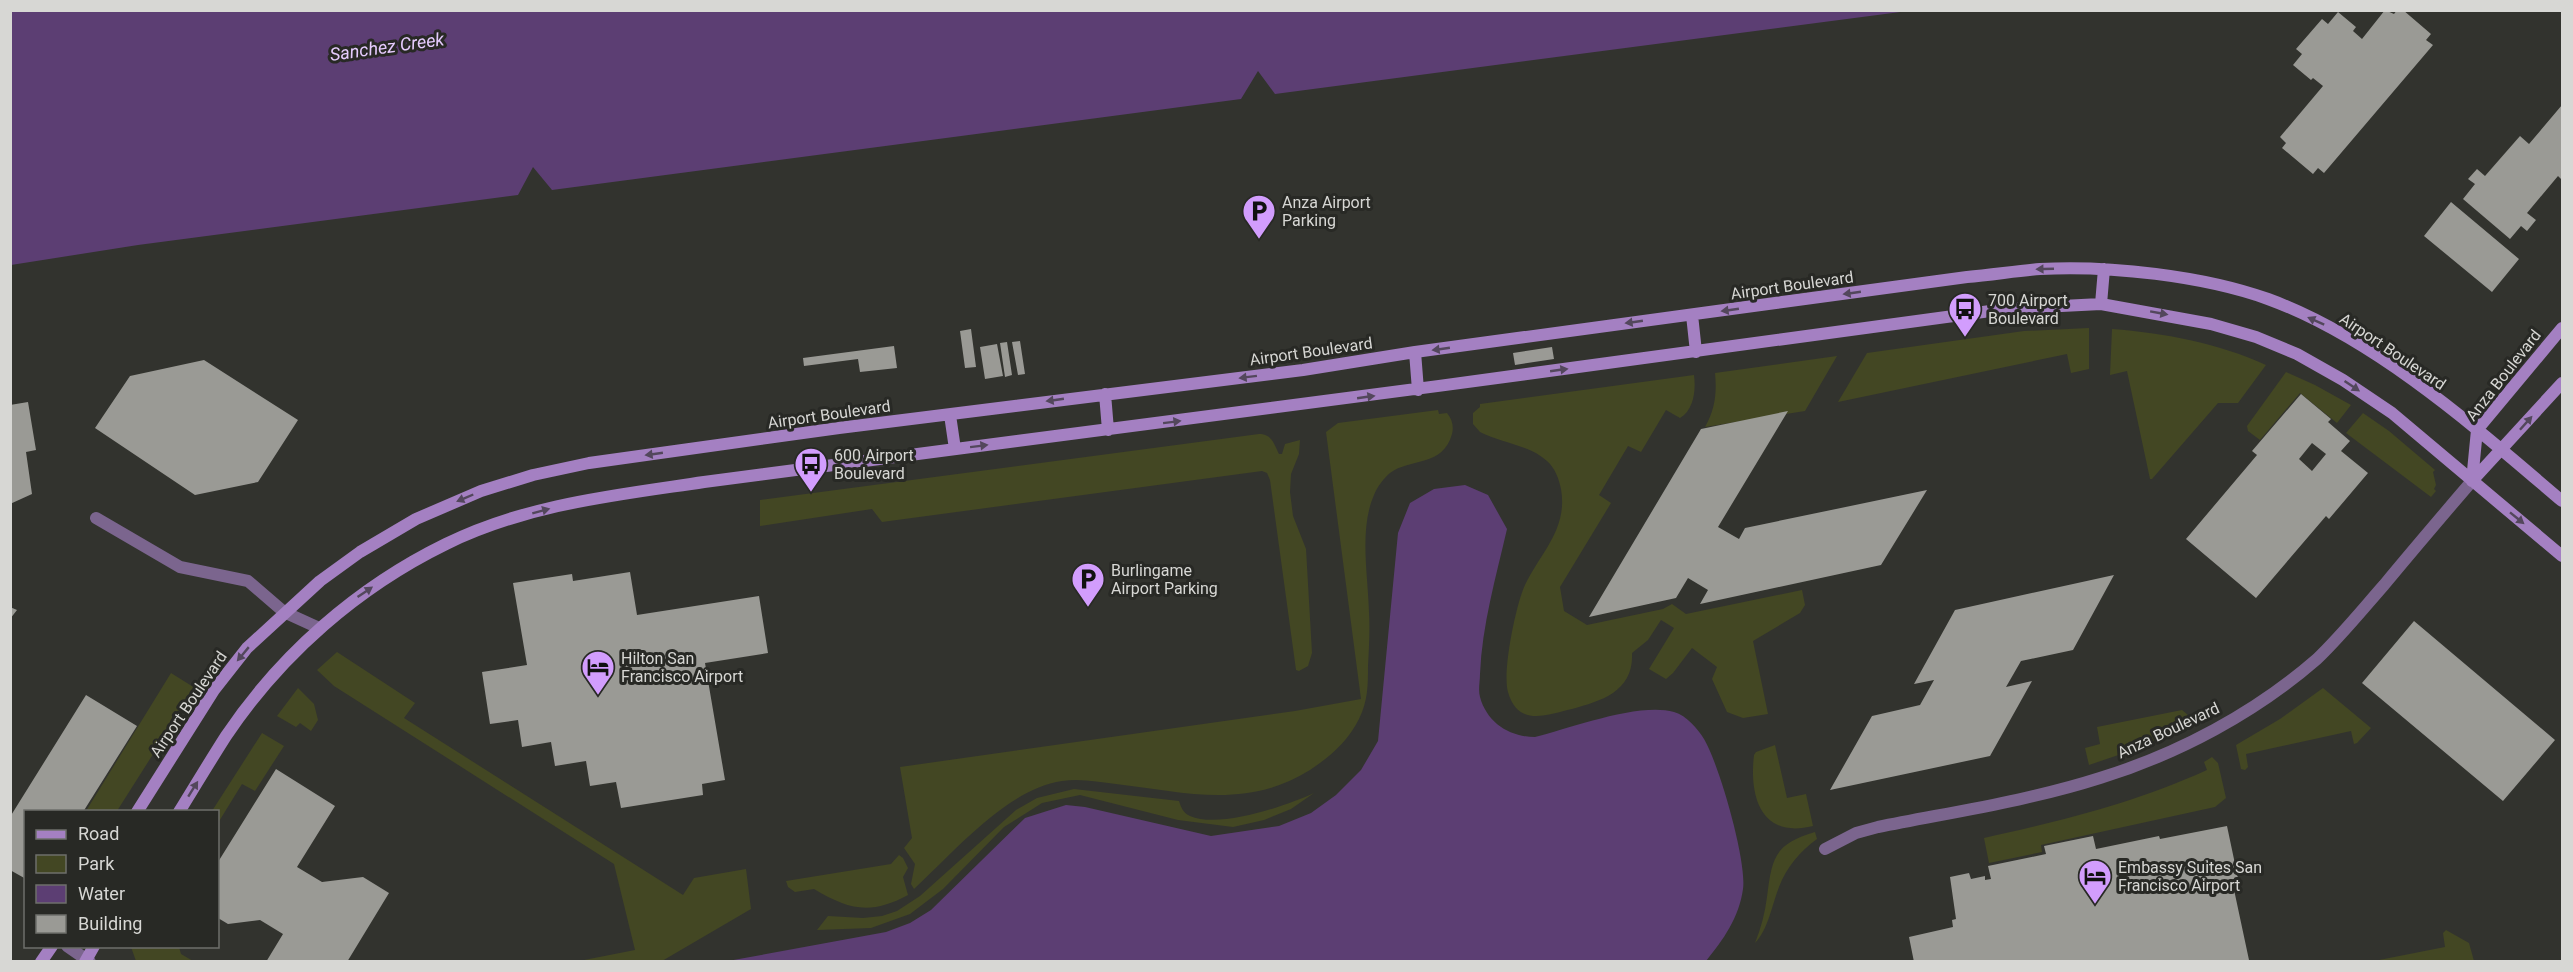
<svg xmlns="http://www.w3.org/2000/svg" width="2573" height="972" font-family="Roboto,sans-serif">
	<rect width="100%" height="100%" fill="#32332e"/>
	<path fill="#434723" d="M2089,328v41l-18,4 -4,-19 -229,48 29,-49 157,-22z
		M2112,329c52,4 106,14 154,36l-28,38h-20l-66,76h-2l-23,-108 -17,4z
		M1837,356l-32,55 -100,16c10,-17 12,-34 10,-54z
		M2286,372l29,13 36,20 -14,18 -37,-30 -40,47 -12,-9 -1,-5z
		M1694,375c2,15 0,35 -14,43l-14,-8 -25,42 -13,-6 -29,49 12,8 -51,84 4,24 23,14 76,-16 9,-5 14,10 116,-24 3,15 -5,8 -47,28 15,73 -25,4 -16,-6 -15,-33 5,-12 -25,-19 -19,25 -7,6 -17,-10 25,-41 -13,-8 -13,20 -16,13c2,38 -30,48 -60,56 -26,6 -54,18 -64,-17 -6,-20 8,-88 17,-107 16,-33 43,-56 36,-96 -2,-10 -6,-21 -14,-28 -17,-16 -46,-18 -67,-29l-7,-8v-11l7,-6v-3z
		M1438,410l1,4 8,-1c5,6 7,13 5,21 -9,33 -42,24 -62,39 -6,5 -13,14 -16,22 -15,34 -6,80 -5,117 1,18 0,36 -1,54 0,19 0,35 -9,53 -11,22 -28,37 -49,51 -64,40 -125,22 -194,14 -17,-2 -36,-6 -54,-3 -55,8 -108,71 -148,108l-3,-5 4,-20 -11,-16 8,-10 -12,-71 395,-56 66,-12 -35,-267 12,-9z
		M2363,413l26,18 46,39 -2,2 3,13 -2,4 2,2 -5,6 -85,-64z
		M1259,434c13,0 15,10 20,20h3l3,-10 15,-4 -1,14 -8,20 -1,18 3,24 13,33 6,104 -4,13 -9,5 -3,-1 -26,-190 -3,-7 -5,-2 -380,51 -10,-13 -112,17v-26z
		M337,652l78,51 -11,15 279,177 11,-17 52,-9 5,40 -89,52h-83l56,-11 -21,-86 -280,-178 -17,-16z
		M171,673l24,15 -78,123h-31z
		M298,688l16,16 4,16 -7,11 -11,-8 -4,4 -19,-11z
		M2323,688l48,40 -14,15 -3,1 -3,-13 -105,23 2,13 -3,3 -4,-1 -5,-24 44,-26z
		M2182,710l13,11 -56,27 -50,17 -4,-17 15,-4 -3,-17z
		M262,733l22,13 -29,45 -13,-7 -24,39v-11l-6,-1z
		M1775,745l12,53 19,-4 7,32c-52,13 -64,-29 -59,-71l2,-3z
		M2212,757l6,6 8,35 -11,9 -174,38 1,7 -53,11 -5,-25c80,-18 148,-34 223,-68l-3,-8z
		M1074,789l105,12c2,6 4,12 11,15 29,13 96,-10 124,-23l-23,16 -27,11 -31,7 -55,-7 -98,-25 -38,8 -38,24 -61,62 -33,25 -39,14 -54,2 11,-14 35,2 19,-2 15,-5 23,-15 96,-86 21,-12z
		M1815,832l2,7c-17,12 -31,29 -38,48 -7,18 -11,43 -24,56 6,-15 10,-30 12,-46 5,-39 7,-53 48,-65z
		M899,855l4,3 5,10 -5,9 5,18c-37,20 -59,15 -94,-6l-19,3 -7,-5 -2,-6 105,-17z
		M2446,930l23,13 5,18h-100l71,-14 -2,-14z
		M131,947h48l2,7 12,7h-57z"/>
	<path fill="#5c3e73" d="M11,10h1897v1l-633,83 -17,-23 -17,28 -689,91 -19,-23 -15,28 -380,50 -127,20z
		M1465,485l23,10 19,34c-11,48 -25,96 -27,145 0,7 -2,16 0,23 7,26 30,40 55,40 36,-9 104,-35 139,-25 13,4 23,16 30,27 15,25 43,122 39,150 -4,29 -20,51 -37,72h-978l158,-29 24,-9 21,-13 94,-92 41,-13 19,2 126,29 68,-10 32,-13 25,-18 25,-25 17,-29 20,-208 12,-30 24,-14z"/>
	<path fill="#9a9a95" fill-rule="evenodd" d="M2385,10l9,4 3,-4h6l28,24 -5,6 7,5 -109,128 -6,-5 -5,6 -31,-26 4,-5 -6,-6 43,-51 -10,-8 -2,2 -18,-15 9,-11 -6,-5 26,-30 6,5 10,-12 18,15 -3,4 9,8z
		M2562,105v75l-4,-4 -31,37 9,7 -9,11 -6,-5 -11,13 -47,-40 12,-15 -7,-5 9,-10 8,7 35,-40 9,8z
		M2451,202l68,57 -27,33 -68,-56z
		M971,329l5,38 -11,1 -5,-37z
		M1020,341l5,33 -7,1 -6,-33z
		M1007,342l5,33 -7,2 -5,-34z
		M997,344l6,32 -18,3 -5,-32z
		M894,346l3,22 -37,4 -2,-13 -54,7 -1,-8z
		M1552,347l2,12 -39,6 -2,-12z
		M204,360l94,60 -40,62 -63,13 -100,-67 35,-52z
		M2301,394l30,25 -3,3 22,19 -9,10 27,22 -39,46 -3,-3 -70,82 -70,-59 71,-84 -5,-4zM2312,443l14,11 -14,17 -13,-12z
		M28,402l8,48 -10,2 6,42 -22,10v-99z
		M1788,411l-70,116 21,12 6,-11 182,-38 -46,75 -181,39 8,-14 -20,-12 -12,20 -87,19 112,-188z
		M630,572l7,43 122,-19 9,57 -63,10 20,117 -23,4 1,11 -82,13 -5,-26 -26,4 -4,-25 -31,5 -4,-24 -29,5 -4,-27 -28,4 -8,-52 45,-7 -14,-82 59,-9 1,7z
		M2114,575l-41,75 -52,11 -15,26 26,-6 -42,75 -160,34 42,-74 48,-11 14,-25 -20,4 41,-74z
		M10,607l7,3 -7,9z
		M2414,621l141,119 -52,61 -141,-118z
		M86,695l51,31 -54,86h-57v67l-16,-9v-53z
		M276,769l59,37 -38,61 25,15 41,-5 26,16 -42,69h-81l17,-28 -23,-14 -32,4 -10,-6v-56z
		M2227,826l12,57 -6,2 16,75 -335,2 -5,-25 44,-10 -1,-7 4,-1 -6,-42 19,-4 2,6 14,-3v4l6,-1 -3,-13 58,-12 -2,-8 49,-10 3,13 63,-13 1,3z"/>
	<g fill="none" stroke-linecap="round" stroke-linejoin="round">
		<path stroke="#7b658e" stroke-width="12" d="M96,518l84,49 68,14 36,31 35,16
			M1825,849l31,-16 22,-6c74,-15 150,-26 222,-49 78,-24 155,-65 217,-119 24,-23 45,-49 67,-74 29,-35 58,-69 88,-104
			M67,946l23,16"/>
		<path stroke="#a480c2" stroke-width="12" d="M2101,304l3,-35
			M1692,315l4,37
			M1415,352l3,38
			M1105,394l3,36
			M950,415l5,34
			M2472,481l5,-51 85,-102
			M2472,481l90,-98
			M137,812l77,-122 33,-42 73,-67 40,-29 56,-33 65,-28 52,-16 56,-12 250,-35 464,-58 112,-18 552,-75c24,-2 49,-6 73,-8 68,-4 164,7 228,30 107,39 208,129 294,202
			M179,812c16,-26 31,-51 47,-76 55,-82 132,-149 220,-192 81,-40 171,-49 258,-62 105,-14 209,-28 313,-41 330,-41 658,-88 988,-132l96,-5 110,20 45,13 41,17 46,26 49,33 170,143
			M41,962l11,-16
			M85,962l9,-16"/>
	</g>
	<defs><path id="oneway-solid" d="M-6-.8H1V-3.2L6.5 0L1 3.2V.8H-6Z" transform="scale(1.5)"/></defs>
	<g fill="#53475c">
		<use href="#oneway-solid" transform="translate(2045 269) rotate(178)"/>
		<use href="#oneway-solid" transform="translate(1852 293) rotate(172)"/>
		<use href="#oneway-solid" transform="translate(1730 310) rotate(172)"/>
		<use href="#oneway-solid" transform="translate(2159 313) rotate(10)"/>
		<use href="#oneway-solid" transform="translate(2316 321) rotate(-156)"/>
		<use href="#oneway-solid" transform="translate(1634 322) rotate(172)"/>
		<use href="#oneway-solid" transform="translate(1441 349) rotate(172)"/>
		<use href="#oneway-solid" transform="translate(1559 370) rotate(-8)"/>
		<use href="#oneway-solid" transform="translate(1248 377) rotate(173)"/>
		<use href="#oneway-solid" transform="translate(2352 386) rotate(34)"/>
		<use href="#oneway-solid" transform="translate(1366 397) rotate(-8)"/>
		<use href="#oneway-solid" transform="translate(1055 400) rotate(172)"/>
		<use href="#oneway-solid" transform="translate(1172 422) rotate(-7)"/>
		<use href="#oneway-solid" transform="translate(2526 423) rotate(-48)"/>
		<use href="#oneway-solid" transform="translate(979 446) rotate(-7)"/>
		<use href="#oneway-solid" transform="translate(654 454) rotate(172)"/>
		<use href="#oneway-solid" transform="translate(465 498) rotate(157)"/>
		<use href="#oneway-solid" transform="translate(541 511) rotate(-15)"/>
		<use href="#oneway-solid" transform="translate(2517 518) rotate(39)"/>
		<use href="#oneway-solid" transform="translate(365 592) rotate(-34)"/>
		<use href="#oneway-solid" transform="translate(243 654) rotate(130)"/>
		<use href="#oneway-solid" transform="translate(193 789) rotate(-58)"/>
	</g>
	<defs>
		<g id="parking-pin" transform="scale(1.725)"><path d="M0 17L-7.5 6A9.5 9.5 0 1 1 7.5 6Z" fill="#d29dfd" stroke="#282925"/><path d="M-3.5-5.5H1a3.5 3.5 0 0 1 0 7H-1V5.5H-3.5ZM-1-3.4V-.6H.8a1.4 1.4 0 0 0 0-2.8Z" fill="#111"/></g>
		<g id="bus-pin" transform="scale(1.725)"><path d="M0 17L-7.5 6A9.5 9.5 0 1 1 7.5 6Z" fill="#d29dfd" stroke="#282925"/><path d="M-5-6H5V4H4V6H2V4H-2V6H-4V4H-5ZM-3.5-4V0h7V-4ZM-3.5 1.2v1.5H-2V1.2ZM2 1.2v1.5H3.5V1.2Z" fill="#111"/></g>
		<g id="hotel-pin" transform="scale(1.725)"><path d="M0 17L-7.5 6A9.5 9.5 0 1 1 7.5 6Z" fill="#d29dfd" stroke="#282925"/><path d="M-6-4.5h1.5V1H6V5H4.5V3h-9V5H-6ZM-4 0a1.8 1.8 0 1 1 3.6 0ZM.5 0V-2.5h3Q6-2.5 6 0Z" fill="#111"/></g>
	</defs>
	<g fill-rule="evenodd">
		<use href="#parking-pin" x="1259" y="211"/>
		<use href="#bus-pin" x="1965" y="309"/>
		<use href="#bus-pin" x="811" y="464"/>
		<use href="#parking-pin" x="1088" y="579"/>
		<use href="#hotel-pin" x="598" y="667"/>
		<use href="#hotel-pin" x="2095" y="876"/>
	</g>
	<g text-anchor="middle" stroke-width="6" stroke-linejoin="round" paint-order="stroke">
		<g font-size="16" fill="#d7d7d4" stroke="#282925" text-anchor="start">
			<text x="1282" y="208">Anza Airport<tspan x="1282" dy="18">Parking</tspan></text>
			<text x="1988" y="306">700 Airport<tspan x="1988" dy="18">Boulevard</tspan></text>
			<text x="834" y="461">600 Airport<tspan x="834" dy="18">Boulevard</tspan></text>
			<text x="1111" y="576">Burlingame<tspan x="1111" dy="18">Airport Parking</tspan></text>
			<text x="621" y="664">Hilton San<tspan x="621" dy="18">Francisco Airport</tspan></text>
			<text x="2118" y="873">Embassy Suites San<tspan x="2118" dy="18">Francisco Airport</tspan></text>
		</g>
		<g font-size="16" fill="#d7d7d4" stroke="#282925">
			<text transform="translate(1792 285) rotate(-8)" y="6">Airport Boulevard</text>
			<text transform="translate(1311 351) rotate(-8)" y="6">Airport Boulevard</text>
			<text transform="translate(2393 351) rotate(34)" y="6">Airport Boulevard</text>
			<text transform="translate(2503 375) rotate(-52)" y="6">Anza Boulevard</text>
			<text transform="translate(829 414) rotate(-8)" y="6">Airport Boulevard</text>
			<text transform="translate(188 704) rotate(-56)" y="6">Airport Boulevard</text>
			<text transform="translate(2168 730) rotate(-25)" y="6">Anza Boulevard</text>
		</g>
		<g font-size="18" font-style="italic" fill="#e5cbfd" stroke="#282925">
			<text transform="translate(387 47) rotate(-8)" y="6">Sanchez Creek</text>
		</g>
	</g>
	<rect width="2573" height="972" fill="none" stroke="#d7d7d4" stroke-width="24"/>
	<rect x="24" y="810" width="195" height="138" fill="#282925" stroke="#6e6f6b" stroke-width="1.5"/>
	<rect x="36" y="830" width="30" height="9" fill="#a480c2" stroke="#6e6f6b" stroke-width="1.5"/>
	<text x="78" y="840" font-size="18" fill="#d7d7d4">Road</text>
	<rect x="36" y="855" width="30" height="18" fill="#434723" stroke="#6e6f6b" stroke-width="1.5"/>
	<text x="78" y="870" font-size="18" fill="#d7d7d4">Park</text>
	<rect x="36" y="885" width="30" height="18" fill="#5c3e73" stroke="#6e6f6b" stroke-width="1.5"/>
	<text x="78" y="900" font-size="18" fill="#d7d7d4">Water</text>
	<rect x="36" y="915" width="30" height="18" fill="#9a9a95" stroke="#6e6f6b" stroke-width="1.5"/>
	<text x="78" y="930" font-size="18" fill="#d7d7d4">Building</text>
</svg>
